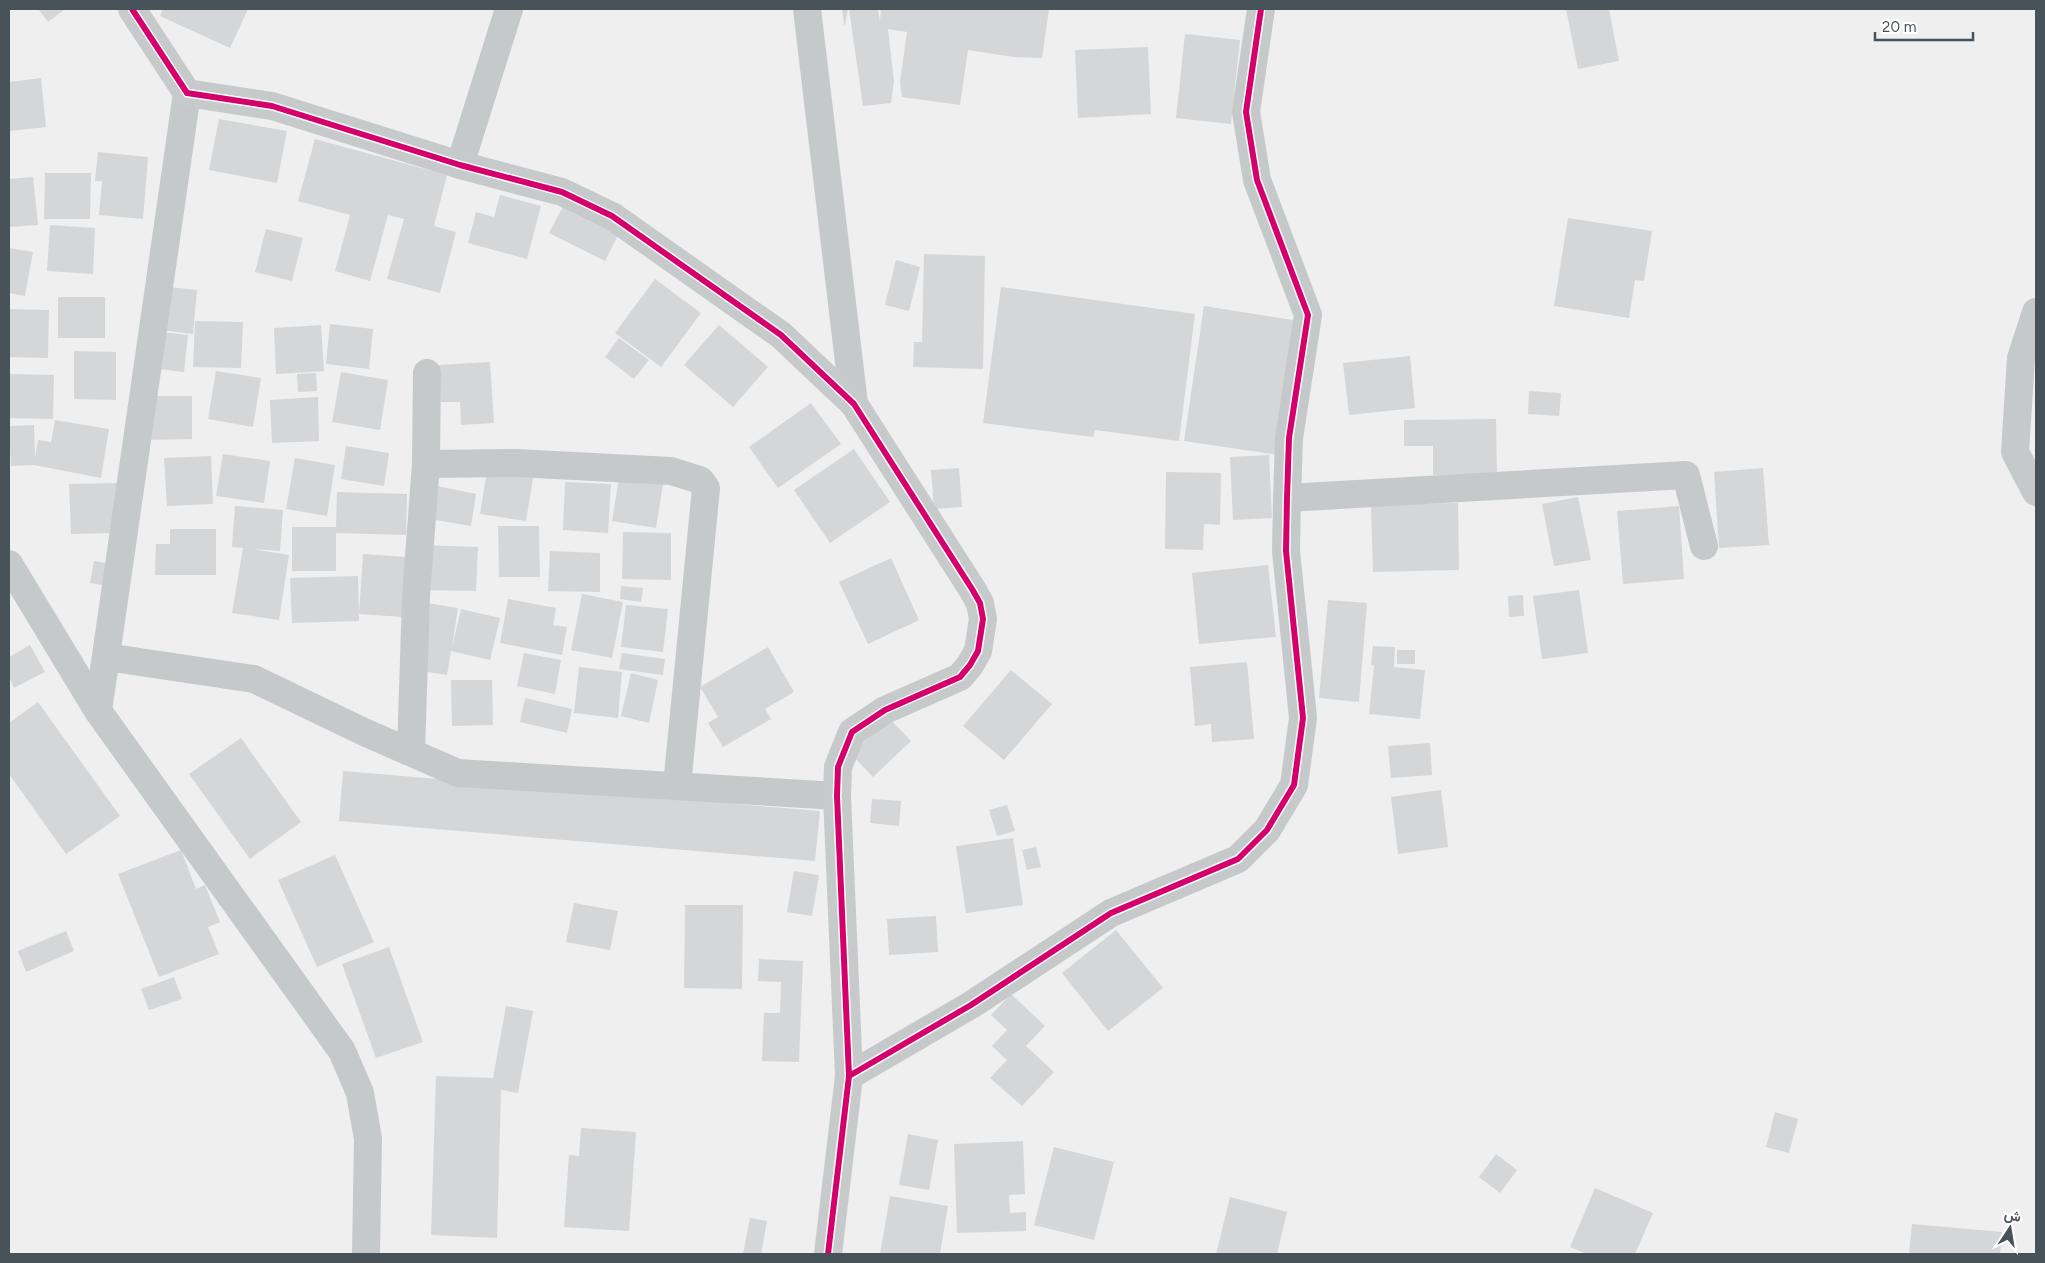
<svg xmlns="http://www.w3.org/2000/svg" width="2045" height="1263" font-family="Figtree,Vazirmatn,sans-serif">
	<rect width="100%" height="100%" fill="#efefef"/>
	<path fill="#d5d6d8" d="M38,9h27l-17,13z
		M163,9h85l-18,39 -70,-32z
		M842,9h6l-3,16h-1z
		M849,9h29l2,12 1,-12h168l-7,49 -28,-1 -46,-7 -8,55 -58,-8 -2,-15 7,-50 -19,-3 6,52 -3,22 -28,3z
		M1566,9h43l10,52 -41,8z
		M1185,34l55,6 -9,84 -55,-6z
		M1148,47l3,67 -73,4 -3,-68z
		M41,78l5,49 -37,4v-49z
		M219,119l68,12 -10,52 -68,-13z
		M315,139l132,36 -13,51 22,6 -16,61 -53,-14 17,-60 -16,-4 -18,66 -35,-10 15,-56 -52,-14z
		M98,152l50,5 -5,62 -44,-4 3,-34h-7z
		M45,173h46l-1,46h-46z
		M33,177l5,48 -29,2v-48z
		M500,195l41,11 -14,53 -59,-16 8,-31 18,5z
		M567,199l55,28 -17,34 -56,-28z
		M1568,218l84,13 -8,50 -9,-1 -6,38 -75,-12z
		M50,225l45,3 -2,46 -46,-3z
		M266,229l37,9 -11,43 -37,-9z
		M9,248l24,4 -8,44 -16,-3z
		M924,254l61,2 -2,113 -70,-2 1,-25h8z
		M896,260l24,7 -11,44 -24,-6z
		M655,279l46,34 -40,54 -46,-34z
		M152,285l45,5 -4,44 -46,-6z
		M1001,287l194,27 -16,127 -84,-11 -2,7 -110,-14z
		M58,297h47v41h-47z
		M1204,306l95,15 -20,134 -95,-14z
		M9,309l40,1 -1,48 -39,-1z
		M195,321l48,1 -2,46 -48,-1z
		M330,324l43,5 -4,40 -43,-5z
		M321,325l3,46 -48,3 -2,-46z
		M719,325l49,42 -35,40 -49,-42z
		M145,330l43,5 -4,37 -43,-5z
		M619,338l30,22 -15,19 -29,-22z
		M74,351l42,1v48l-42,-1z
		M1410,356l5,52 -66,7 -6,-52z
		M490,362l4,61 -33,2 -1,-23h-19l-3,-37z
		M216,371l45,7 -8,49 -45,-8z
		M341,372l47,8 -8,50 -48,-8z
		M316,373l1,18 -19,1 -1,-18z
		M9,374l45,1 -1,44 -44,-1z
		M1529,391l32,2 -2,23 -31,-2z
		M144,396h48v43l-48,1z
		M318,397l1,44 -47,2 -2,-43z
		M811,403l30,41 -63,44 -29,-41z
		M1496,419l1,55 -64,1v-29h-29v-26z
		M55,420l54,9 -8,49 -67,-13 -23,1 -2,-40 25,-1 1,33 3,-18 13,2z
		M346,446l43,7 -5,33 -43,-7z
		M854,449l36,53 -60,41 -36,-53z
		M223,454l47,7 -6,42 -48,-7z
		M1269,455l3,63 -39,2 -3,-63z
		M211,456l2,48 -46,2 -3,-48z
		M295,458l40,7 -8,51 -41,-7z
		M959,468l3,39 -28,2 -3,-39z
		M1763,468l6,77 -50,3 -5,-76z
		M487,471l46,7 -7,43 -46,-7z
		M1166,472l55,1 -1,52 -16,-1 -1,26 -38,-1z
		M619,478l44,6 -7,44 -44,-7z
		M565,482l46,2 -3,49 -45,-3z
		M117,483l1,50 -47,1 -2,-50z
		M437,486l39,8 -5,32 -41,-7z
		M337,492l70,2 -1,41 -70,-2v38h-44v-44h44z
		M1578,497l13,63 -37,6 -12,-62z
		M1458,503l1,67 -86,2 -2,-67z
		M235,506l48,4 -3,41 -27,-2 36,6 -10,65 -47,-7 11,-65 -11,-1z
		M1679,506l5,73 -61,5 -6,-73z
		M498,526h41l1,51h-41z
		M170,529h46v46h-61l1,-31h14z
		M623,532l48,1v47l-49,-1z
		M421,545l57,2 -2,44 -56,-1z
		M550,551l50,2v39l-52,-1z
		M363,554l44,3 -4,60 -44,-3z
		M891,558l28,62 -51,24 -29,-62z
		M94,561l18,3 -3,22 -19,-3z
		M1268,565l8,72 -77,7 -7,-71z
		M358,576l1,45 -67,2 -2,-45z
		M621,586l22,2 -2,14 -21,-3z
		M1579,590l9,63 -46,6 -9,-63z
		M582,594l41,8 -11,56 -41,-8z
		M1523,595l1,21 -15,1 -1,-21z
		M508,599l48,9 -3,17 14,2 -5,28 -62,-12z
		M1328,600l39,3 -8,99 -40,-4z
		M427,603l31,5 -6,39 9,-38 39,9 -10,42 -39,-9 -4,24 -32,-5z
		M626,605l42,4 -5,43 -42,-5z
		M30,645l15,27 -31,16 -5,-11v-20z
		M1373,646l22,1 -1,20 31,3 -5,49 -51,-5 5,-48 -3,-1z
		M768,647l26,45 -29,17 6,10 -48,28 -15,-24 10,-6 -18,-30z
		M1397,650h18v14h-18z
		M524,653l37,7 -6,34 -38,-8z
		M622,653l43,6 -2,16 -44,-6z
		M1247,662l7,77 -42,3 -1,-18 -16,2 -5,-59z
		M579,667l43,5 -4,46 -44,-5z
		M1011,670l41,34 -48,56 -41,-34z
		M631,673l27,7 -9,43 -28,-7z
		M451,680h41l1,45 -41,1z
		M525,698l47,11 -5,24 -47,-11z
		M38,702l82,114 -54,38 -57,-80v-51z
		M889,718l22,23 -38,36 -22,-23z
		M241,738l60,84 -51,37 -61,-85z
		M1430,743l2,32 -41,3 -3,-32z
		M343,771l477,40 -5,50 -476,-40z
		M1441,790l7,57 -50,7 -7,-57z
		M872,799l29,2 -2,25 -29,-3z
		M1007,805l8,26 -18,5 -8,-26z
		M1013,838l10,67 -57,8 -10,-67z
		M1036,847l5,20 -14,3 -5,-20z
		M181,850l15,39 9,-4 15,37 -12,5 11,27 -60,23 -41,-103z
		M335,855l39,87 -57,25 -39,-87z
		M794,871l25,4 -7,41 -25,-4z
		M574,903l44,8 -8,39 -44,-8z
		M685,905h58l-1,84 -58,-1z
		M936,916l2,36 -49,3 -2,-36z
		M1116,930l47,58 -55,43 -46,-58z
		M66,931l8,20 -48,21 -8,-21z
		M389,947l34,95 -47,16 -34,-94z
		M759,959l44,2 -4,101 -37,-1 2,-48h16l1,-31 -23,-1z
		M174,977l8,22 -33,11 -8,-21z
		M1011,994l34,32 -19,20 28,26 -32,34 -32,-28 17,-18 -15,-14 15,-16 -16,-15z
		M506,1006l27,5 -15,82 -17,-3 -4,148 -66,-3 5,-159 57,2z
		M1775,1112l23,7 -9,34 -23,-6z
		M581,1128l55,4 -7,99 -65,-4 5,-72 10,1z
		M908,1134l30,6 -9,50 -30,-5z
		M1023,1141l2,53 -16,1 1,18 16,-1v19l-69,2 -3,-89z
		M1054,1147l60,15 -20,78 -60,-15z
		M1496,1154l21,16 -17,23 -21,-16z
		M1595,1188l58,25 -18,41h-48l-17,-7z
		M890,1196l58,10 -8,48h-60z
		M1230,1197l57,15 -10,42h-61z
		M750,1218l17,3 -6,33h-18z
		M1912,1224l90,8 -2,22h-91z"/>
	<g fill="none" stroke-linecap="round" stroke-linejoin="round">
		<path stroke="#c6c9ca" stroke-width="28" d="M807,9l47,395
			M460,165l49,-156
			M2036,312l-15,46 -6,94 21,40
			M426,464l90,-1 155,8 29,9 6,8 -29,298
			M1287,498l399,-23 18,71
			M9,564l89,147 244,340 18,42 8,46 -2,115
			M106,657l148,22 110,53 94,41 379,23
			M98,711l89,-618
			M411,752l5,-156 10,-132 1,-91
			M849,1076l122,-71 140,-92 127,-54 29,-29 27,-45 9,-67 -17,-167 1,-53 2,-60 19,-123 -51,-135 -11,-68 15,-103"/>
		<path stroke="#c7cacb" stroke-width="28" d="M132,9l55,84 85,13 188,59 102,27 50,24 169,119 73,69 118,185 8,14 3,16 -5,32 -8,14 -10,12 -75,33 -33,22 -14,35 -1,29 12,280 -21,178"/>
		<g stroke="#fff" stroke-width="9">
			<path id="cycleway" d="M132,9l55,84 85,13 188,59 102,27 50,24 169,119 73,69 118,185 8,14 3,16 -5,32 -8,14 -10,12 -75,33 -33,22 -14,35 -1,29 12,280 -21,178
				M849,1076l122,-71 140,-92 127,-54 29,-29 27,-45 9,-67 -17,-167 1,-53 2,-60 19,-123 -51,-135 -11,-68 15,-103"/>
		</g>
		<use href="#cycleway" stroke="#d6006c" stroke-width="6"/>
	</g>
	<rect width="2045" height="1263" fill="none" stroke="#485259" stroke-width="20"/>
	<g transform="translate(2010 1228) rotate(12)" stroke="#ffffff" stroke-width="4" paint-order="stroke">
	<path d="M0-4L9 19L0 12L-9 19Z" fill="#485259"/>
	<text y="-8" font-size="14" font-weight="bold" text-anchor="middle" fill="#485259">ش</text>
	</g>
	<path d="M1875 32v8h98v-8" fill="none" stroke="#485259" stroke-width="2.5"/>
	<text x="1882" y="32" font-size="15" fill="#485259" stroke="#ffffff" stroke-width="4" paint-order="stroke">20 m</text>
</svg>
